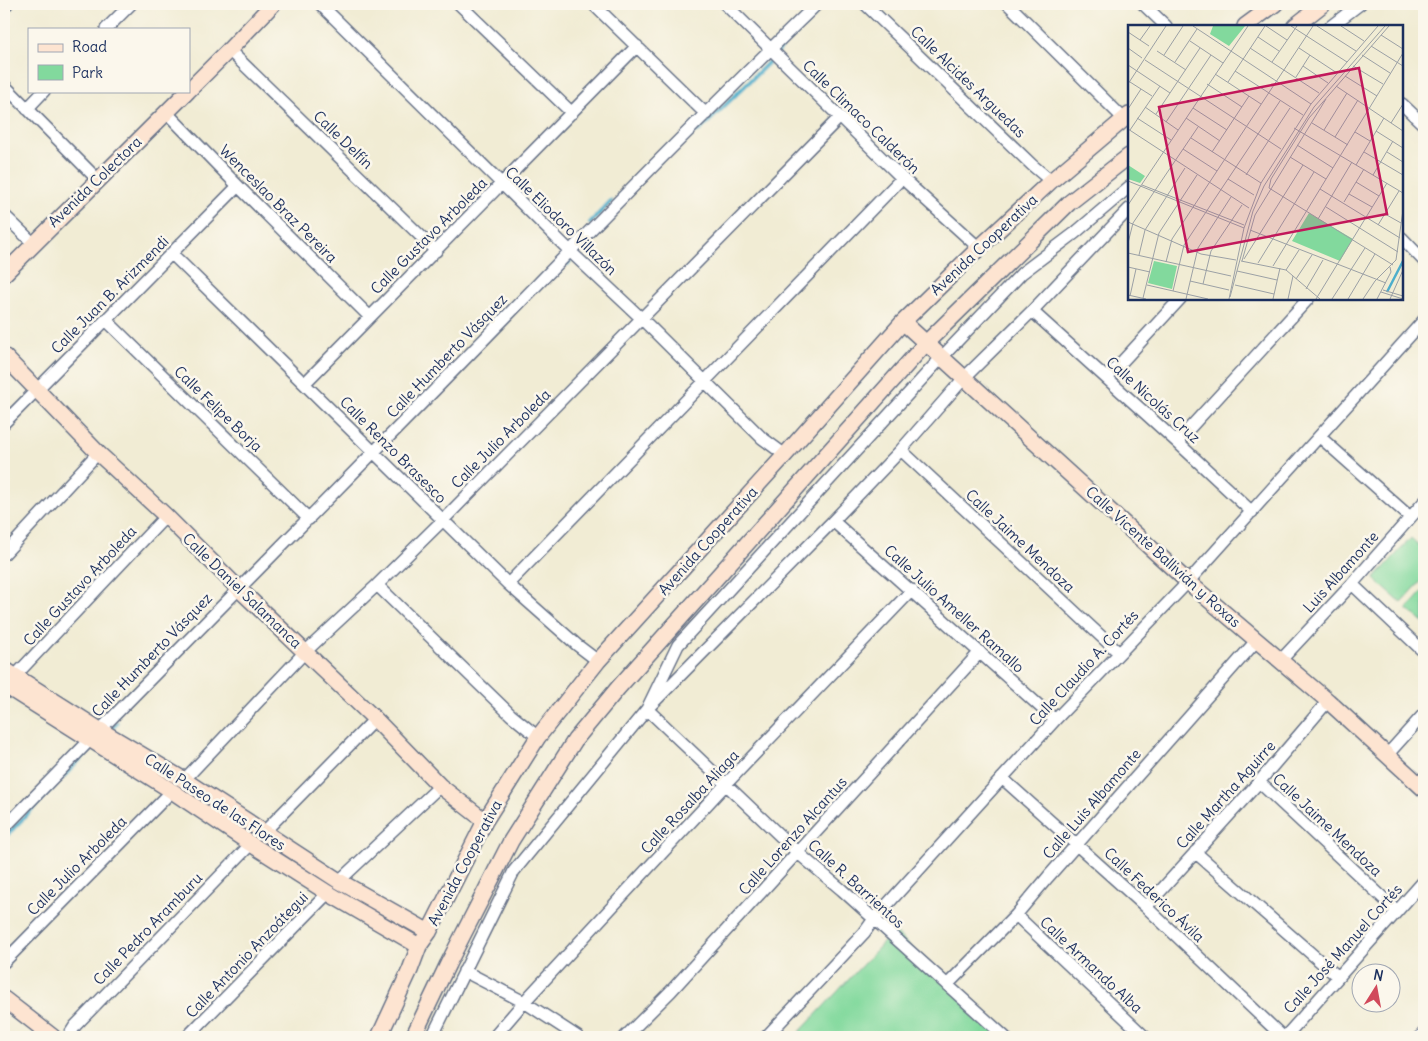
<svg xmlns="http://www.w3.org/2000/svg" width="1428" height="1041" font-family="Delius,sans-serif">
	<rect width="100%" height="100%" fill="#fbf7ec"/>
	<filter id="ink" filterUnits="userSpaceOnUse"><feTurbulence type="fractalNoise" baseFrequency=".02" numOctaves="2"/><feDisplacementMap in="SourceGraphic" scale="10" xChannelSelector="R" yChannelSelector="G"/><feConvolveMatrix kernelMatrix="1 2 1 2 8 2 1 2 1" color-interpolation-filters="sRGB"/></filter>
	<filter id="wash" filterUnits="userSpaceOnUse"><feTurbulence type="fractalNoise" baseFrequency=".0096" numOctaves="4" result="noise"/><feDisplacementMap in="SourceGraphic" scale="20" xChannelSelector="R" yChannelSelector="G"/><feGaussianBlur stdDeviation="1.12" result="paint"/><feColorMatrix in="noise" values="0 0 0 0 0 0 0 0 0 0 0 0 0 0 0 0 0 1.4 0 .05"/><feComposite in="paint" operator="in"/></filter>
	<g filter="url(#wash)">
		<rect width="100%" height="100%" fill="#f1ecd4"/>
		<path fill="#82d99d" stroke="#4e847e" d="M1411,538l13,12v28l-23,25 -27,-24z
			M1424,590v33l-17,-14z
			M894,931l112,106h-211z"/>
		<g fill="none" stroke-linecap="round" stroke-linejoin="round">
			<path stroke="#4daecc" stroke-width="4" d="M694,132l6,-2 70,-69 14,-17 29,-27 1,-6
				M590,223l21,-22
				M568,264c3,-8 11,-11 12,-19
				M108,732l9,-9
				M4,838l90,-93"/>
		</g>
	</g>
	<g filter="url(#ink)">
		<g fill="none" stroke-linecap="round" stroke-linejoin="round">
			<g stroke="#667187" stroke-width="14">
				<path id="street" d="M320,4l254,251 67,63 121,120 23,17
					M459,4l113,109
					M593,4l113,110
					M725,4l177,174 77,70
					M865,4l167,161 19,16
					M1008,4l116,115
					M1143,4l23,22
					M4,7l3,-3
					M1331,26l29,-22
					M106,29l25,-25
					M229,50l207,201
					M4,85l94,95
					M1402,104l22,21
					M27,109l17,-18
					M166,112l72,74 132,131
					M4,215l29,28
					M1402,238l22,23
					M172,254l336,330 69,61 21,16
					M1032,311l145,131 75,70
					M106,320l203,199
					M1107,378l73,-79
					M305,383l332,-337
					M4,423l234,-237
					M1320,437l90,80
					M1177,442l131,-143
					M901,450l218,203
					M833,521l222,199
					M4,554l94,-101
					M508,584l394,-406
					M1352,584l72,68
					M377,585l134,130 27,22
					M1280,661l72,-77 72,-82
					M15,676l151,-160
					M100,730c107,-110 217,-219 324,-329 130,-133 259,-268 393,-397
					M1387,755l37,-41
					M1002,778l144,129 137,130
					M184,780l121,-128 72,-67 66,-65 396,-402
					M1259,782l138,129
					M4,828l86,-88
					M263,833l112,-114
					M1195,852l143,125
					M339,881l101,-95
					M1146,907l113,-125 69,-81
					M1016,915l129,122
					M4,962l168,-171
					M464,971l60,31 54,35
					M947,985l69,-70 32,-38 209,-237
					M68,1037l7,-11 176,-182
					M187,1037l141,-144
					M432,1037l82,-166 133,-162 186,-188 68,-71 64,-73 67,-66 97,-102
					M494,1037l30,-35 202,-218 186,-194
					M625,1037l46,-46 309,-339
					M766,1037l98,-104 10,-14 181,-199 133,-138 236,-262
					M1005,1037l-163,-147 -44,-37 -151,-144 31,-64 264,-288 80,-84 53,-40 54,-46
					M1285,1037l139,-156
					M1420,1037l4,-4"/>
			</g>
			<g stroke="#667187" stroke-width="18">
				<path id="secondary" d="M1245,26l30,-22
					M1295,26l28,-22
					M189,90l40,-40 44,-46
					M4,274l184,-183
					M903,322l285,260 140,119 96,88
					M4,356l94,97 68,63 72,72 137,131 65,67 45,35
					M4,669l96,61 84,50 155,101 90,51
					M4,685l168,106 79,53 77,49 91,53
					M4,999l49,38
					M379,1037l31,-67 9,-24 10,-14 56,-111 53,-84 60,-76 187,-206 118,-133 76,-74 72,-67 78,-66
					M413,1037l35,-73 63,-123 64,-101 43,-52 308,-345 143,-140 60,-47"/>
			</g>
			<use href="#street" stroke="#fff" stroke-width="11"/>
			<use href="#secondary" stroke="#fde4d1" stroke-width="15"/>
		</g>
	</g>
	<g text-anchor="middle" stroke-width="5" stroke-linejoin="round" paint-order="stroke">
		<g font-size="15" fill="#1b2f5e" stroke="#fbf7ec">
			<text transform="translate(968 82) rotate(44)" y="5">Calle Alcides Arguedas</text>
			<text transform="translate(861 117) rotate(44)" y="5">Calle Climaco Calderón</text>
			<text transform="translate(343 140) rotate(44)" y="5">Calle Delfín</text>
			<text transform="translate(95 182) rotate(-44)" y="5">Avenida Colectora</text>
			<text transform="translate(278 204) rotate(45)" y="5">Wenceslao Braz Pereira</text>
			<text transform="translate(561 221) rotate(44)" y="5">Calle Eliodoro Villazón</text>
			<text transform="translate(429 236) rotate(-45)" y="5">Calle Gustavo Arboleda</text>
			<text transform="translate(984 245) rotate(-43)" y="5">Avenida Cooperativa</text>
			<text transform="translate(110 295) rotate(-45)" y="5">Calle Juan B. Arizmendi</text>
			<text transform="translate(447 356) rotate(-46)" y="5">Calle Humberto Vásquez</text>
			<text transform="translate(1153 400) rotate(42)" y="5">Calle Nicolás Cruz</text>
			<text transform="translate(218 409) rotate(44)" y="5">Calle Felipe Borja</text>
			<text transform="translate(501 439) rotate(-45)" y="5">Calle Julio Arboleda</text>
			<text transform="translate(393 450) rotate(45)" y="5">Calle Renzo Brasesco</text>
			<text transform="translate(708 541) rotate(-48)" y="5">Avenida Cooperativa</text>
			<text transform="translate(1020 541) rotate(43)" y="5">Calle Jaime Mendoza</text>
			<text transform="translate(1163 557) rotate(42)" y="5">Calle Vicente Ballivián y Roxas</text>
			<text transform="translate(1341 572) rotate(-48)" y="5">Luis Albamonte</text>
			<text transform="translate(80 586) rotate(-47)" y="5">Calle Gustavo Arboleda</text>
			<text transform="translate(242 591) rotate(44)" y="5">Calle Daniel Salamanca</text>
			<text transform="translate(954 609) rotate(42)" y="5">Calle Julio Ameller Ramallo</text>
			<text transform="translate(152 655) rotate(-46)" y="5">Calle Humberto Vásquez</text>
			<text transform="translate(1084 668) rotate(-47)" y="5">Calle Claudio A. Cortés</text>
			<text transform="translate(1226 795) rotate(-48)" y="5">Calle Martha Aguirre</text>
			<text transform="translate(215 802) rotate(33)" y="5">Calle Paseo de las Flores</text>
			<text transform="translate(690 802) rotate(-47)" y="5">Calle Rosalba Aliaga</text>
			<text transform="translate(1092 804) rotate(-49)" y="5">Calle Luis Albamonte</text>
			<text transform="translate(1327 825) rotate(43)" y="5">Calle Jaime Mendoza</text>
			<text transform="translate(793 836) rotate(-48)" y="5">Calle Lorenzo Alcantus</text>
			<text transform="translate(465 863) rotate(-62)" y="5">Avenida Cooperativa</text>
			<text transform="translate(77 866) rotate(-45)" y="5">Calle Julio Arboleda</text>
			<text transform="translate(856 884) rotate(42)" y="5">Calle R. Barrientos</text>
			<text transform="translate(1154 895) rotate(43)" y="5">Calle Federico Ávila</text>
			<text transform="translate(148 929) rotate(-46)" y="5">Calle Pedro Aramburu</text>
			<text transform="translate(1343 949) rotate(-48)" y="5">Calle José Manuel Cortés</text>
			<text transform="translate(247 955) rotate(-46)" y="5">Calle Antonio Anzoátegui</text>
			<text transform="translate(1091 965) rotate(43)" y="5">Calle Armando Alba</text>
		</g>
	</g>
	<g transform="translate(1128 25)">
		<rect width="275" height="275" fill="#f1ecd4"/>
		<path d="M85,1h32l-16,20 -19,-12zM0,140l17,11 -5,7 -12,-4zM181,188l44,26 -13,22 -48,-20zM26,236l23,5 -5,23 -24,-6z" fill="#82d99d"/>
		<path fill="none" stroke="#4daecc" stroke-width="2.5" d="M259,267l16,-31"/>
		<path fill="none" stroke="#9ba0a5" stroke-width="1" d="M65,1l118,78M138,1l21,14M163,1l56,36M189,1l39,25M213,1l23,15M261,1l-80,92 -38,61 -2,9 124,77M0,7l21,14M253,10l22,14M130,12l21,14M12,15l10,-14M62,16l33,22M243,21l32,20M0,23l14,10M122,23l69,45M171,23l38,25M29,26l29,19M36,30l19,-29M234,30l28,18M17,35l136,89M47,37l22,-33M144,37l25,-36M0,40l42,28M175,41l25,17M225,41l30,18M107,46l68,44M87,49l46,30M217,51l32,20M168,52l14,-22M2,57l22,14M100,57l37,-56M0,59l38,-58M79,59l35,23M208,61l67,45M17,82l33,23M65,83l34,22M0,84l13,-20M28,89l44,-66M9,93l34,22M58,93l34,23M38,97l45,-67M184,98l36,22M263,98l12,-19M166,103l109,65M0,104l121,79M2,105l30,-44M196,105l23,-37M248,106l27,17M227,107l15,9M207,112l23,-37M63,113l70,45M169,120l36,23M55,124l34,22M84,127l37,-56M236,127l39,23M259,127l16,10M162,132l36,22M228,140l28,-47M118,150l44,-67M245,150l20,-34M100,154l26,16M0,156l116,47M228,157l23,14M14,160l102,40M192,164l80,49M221,169l23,13M216,177l20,-33M0,180l120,-179M198,182l72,45M257,189l16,9M190,194l34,-57M0,197l73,32 35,6M250,200l21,-34M122,205l136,53M0,218l5,-20 65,-96M0,228l103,23M11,230l6,-25 40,-62M116,234l59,-94M113,236l45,9 34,29M114,236l13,-46 71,-116M38,237l6,-23 141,-213M130,238l56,-91M145,241l130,-213M0,242l22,5M158,245l13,-20M109,246l40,9M168,254l16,-24M62,256l39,9M75,259l8,-33 31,-46M19,260l61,14M107,260l39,9M178,264l17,-29M255,265l20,6M45,266l11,-46 96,-144M253,267l22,7M0,270l18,4M2,271l6,-27M102,272l23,-86 11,-25 50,-79 71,-81M15,273l16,-65 38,-58M58,274l12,-51 33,-51M101,274l15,-71 17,-45 50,-79 67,-78M145,274l7,-31M160,274l5,-23M188,274l71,-116M204,274l33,-51M220,274l27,-45M235,274l12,-18 21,-21 7,-50M249,274l14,-27 -1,-5M262,274l13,-29"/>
		<path fill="#c2185b" fill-opacity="0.15" stroke="#c2185b" stroke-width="2.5" d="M231,43l28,146 -199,38 -29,-145z"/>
		<rect width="275" height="275" fill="none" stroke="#1b2f5e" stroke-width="2.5"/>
	</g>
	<rect width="1428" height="1041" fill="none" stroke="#fbf7ec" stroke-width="20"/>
	<rect x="28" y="28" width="162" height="65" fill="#fbf7ec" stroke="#a1a7b3"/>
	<rect x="38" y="44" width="25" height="8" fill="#fde4d1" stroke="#a1a7b3"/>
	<text x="72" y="52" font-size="15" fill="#1b2f5e">Road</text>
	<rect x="38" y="65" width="25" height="15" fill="#82d99d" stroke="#a1a7b3"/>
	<text x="72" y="78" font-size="15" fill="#1b2f5e">Park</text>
	<g transform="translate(1376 988) rotate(11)"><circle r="24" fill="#fbf7ec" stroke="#a1a7b3"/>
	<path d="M0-4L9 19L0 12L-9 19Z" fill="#d1495b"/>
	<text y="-8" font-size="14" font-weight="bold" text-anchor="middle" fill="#1b2f5e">N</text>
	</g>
</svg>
